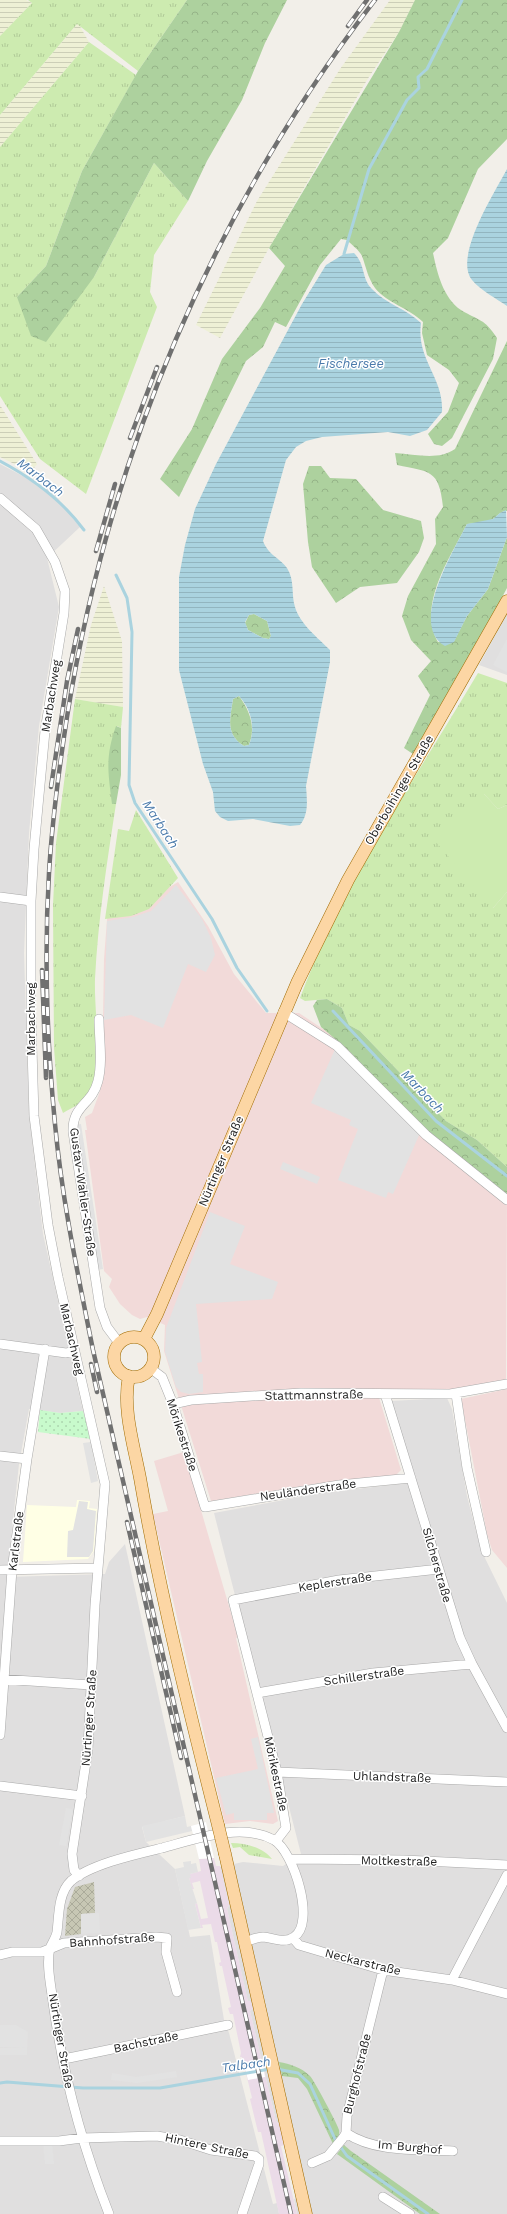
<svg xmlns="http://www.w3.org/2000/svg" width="507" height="2214" font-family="'Work Sans',sans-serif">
	<defs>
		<pattern id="construction-cross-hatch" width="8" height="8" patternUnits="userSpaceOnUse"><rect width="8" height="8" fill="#c7c7b4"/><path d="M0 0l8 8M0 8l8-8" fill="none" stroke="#abab9a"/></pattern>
		<pattern id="farmland-rules" width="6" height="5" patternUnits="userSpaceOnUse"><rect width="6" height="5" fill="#eef0d5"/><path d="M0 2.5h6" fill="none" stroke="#ccceb7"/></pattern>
		<pattern id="grass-tufts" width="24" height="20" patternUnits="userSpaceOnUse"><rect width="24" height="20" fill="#cdebb0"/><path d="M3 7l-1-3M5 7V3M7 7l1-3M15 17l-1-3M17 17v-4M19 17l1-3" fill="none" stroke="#b0c997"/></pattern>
		<pattern id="forest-crowns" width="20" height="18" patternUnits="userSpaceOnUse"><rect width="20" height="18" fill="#add19e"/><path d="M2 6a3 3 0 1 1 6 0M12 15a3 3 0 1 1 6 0" fill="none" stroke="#95b388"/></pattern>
		<pattern id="park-dots" width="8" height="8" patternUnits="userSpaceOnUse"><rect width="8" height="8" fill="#c8facc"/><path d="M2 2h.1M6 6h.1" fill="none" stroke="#acd6af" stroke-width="1.8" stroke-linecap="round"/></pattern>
		<pattern id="water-rules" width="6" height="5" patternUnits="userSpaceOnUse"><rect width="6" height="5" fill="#aad3df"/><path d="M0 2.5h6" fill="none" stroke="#92b5bf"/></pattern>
	</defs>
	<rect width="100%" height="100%" fill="#f2efe9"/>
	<path fill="#e0dfdf" d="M0,464l53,28 27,35 -33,31 12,49 -20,119 -10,107 -5,120 5,162 14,119 40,177 -23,2 -31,-4 -10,55 -12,113 98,-3 4,-12 16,-18 60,272 -43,11 4,15 29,27 15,68 20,-2 14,85 5,13 44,171 4,-1 2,11h-279z
		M507,614v61l-28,-10z
		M447,1398l5,11 15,87 14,54 26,53v611h-210l-3,-15 3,-1 -16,-73 -5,-4 -26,-110 3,-2 -2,-8 -3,1 -21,-93 2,-4 -9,-38 23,-5 40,4 18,-12 -87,-341 108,-20 94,-11 -26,-81z"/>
	<path fill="#f2dad9" d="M178,882l30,44 26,48 32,39h33l42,28 166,154 -1,185 -56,10 -73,1 24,79 -6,6 -74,7 -110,18 -47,-150 1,-26 -18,-8 -7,2 -8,-4 -12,-11 -11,-17 3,-8 -8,-8 -19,-141h2l-2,-13 7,-4 8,-22 2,-14 2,-118 4,-52 50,-13z
		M507,1389v179l-15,-18 -5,-16 -26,-135z
		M184,1452l54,185 -2,1 42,183 -5,3 -23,-3 -25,3 -72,-310 15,-3 -14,-50z"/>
	<path fill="#ffffe5" d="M77,1500l13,1 -1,7 8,1 -3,42 -6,8 -65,3 4,-57 49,2z"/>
	<path fill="#ebdbe8" d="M214,1858l2,8h4l9,39 -2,4 21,92h3l2,8 -3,2 26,110 5,4 4,20 -4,1 16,68h-18l-18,-82h-3l-8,-33 2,-1 -10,-41h-2l1,-4 -8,-39h-3l-2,-6 3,-1 -9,-41h-2l-1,-3 2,-1 -4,-20h-2l-4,-18 -9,1 1,3h-2l-6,-24 2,-1 4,16 7,-1 -8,-37 -8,2 2,6h-2l-3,-11 1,-4 11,-3 -2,-12z"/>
	<path fill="url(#construction-cross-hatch)" d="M94,1882l1,31 -14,1v20l-16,2 2,-27 8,-22z"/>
	<path fill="url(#farmland-rules)" d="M0,0h26l6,3 -32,33z
		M390,0h25l-16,32 -32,48 -98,168 -49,90 -24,-13 61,-124 83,-132z
		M78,23l11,19 -89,105v-32z
		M0,405l37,59 -6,8 -31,-15z
		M104,586l18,55 1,66 -48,-8 16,-74z"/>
	<path fill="url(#grass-tufts)" d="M28,0h159l-49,71 -61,-47 -77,91v-79l32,-33z
		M89,42l47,33 -54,96 -36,95 -29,31 77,-20 60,-114 34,38 -34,54 -4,37 7,15 -71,187 -46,-35 -40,-63v-249z
		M478,673l29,10v122l-9,4 -14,-15 9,114 14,-16v275l-30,-27 -31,-19 -86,-90 -11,-6 -7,-17 -15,-9 -22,2 -5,-3c44,-116 115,-219 178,-325z
		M75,699l48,8 -2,21 -4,-2 -5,78h4c-9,58 -18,116 -21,175 -1,34 8,80 -5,112 -5,12 -17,16 -27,22l-5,-13 -4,-52 -1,-143 3,-62z
		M136,810l42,68 -29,31 -18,7 -26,3 13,-90 11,2z
		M231,1843c14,0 32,4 41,16l-23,-4 -9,-8 -7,1z"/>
	<path fill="url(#forest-crowns)" d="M187,0h100l-22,43 -23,57 -35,61 -19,40 -34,-38 -60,114 -48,65 -15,-6 -14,-39 29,-31 36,-95 56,-100z
		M415,0h92v139l-29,30 -30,69 -15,15c4,19 10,45 28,57 18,11 23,8 36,28l-4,21 -41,79 -10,8 -8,-2 -6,-10 20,-22 11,-29 -10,-13 -22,-15 -5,-22 1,-11c-14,-14 -36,-19 -48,-34 -7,-10 -9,-21 -13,-32 -3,-6 -10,-11 -15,-16l-6,-1 -21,26 -34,62 -11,-5 -12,25 -17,14 -67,136 -19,-18 32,-50 30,-70 38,-51 25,-42 -16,-18 130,-216z
		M507,341v170c-7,0 -8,4 -14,8 -7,5 -18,4 -26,5 -17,34 -50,81 -29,118l16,-1 13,-25 21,-27 19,-52v51l-30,56 -64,110 -9,-6 26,-53 -12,-19 13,-15 -20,-21 -9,-24 6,-20 28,-52 -1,-25 8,-12c-4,-38 -13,-35 -46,-42l-2,-12c20,1 43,8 60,-4z
		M309,466h12l9,12 26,1 27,31 38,11 3,17 -5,14 -22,31 -37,4 -24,16 -24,-36 -4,-25 -5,-58z
		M254,614l13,7 4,15 -2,3 -6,-1 -15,-8 -3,-7 4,-8z
		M239,696c11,15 17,31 10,49l-5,1c-19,-12 -14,-27 -11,-47z
		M116,726l5,2v47l-5,29h-4c-4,-32 -7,-47 4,-78z
		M327,999l15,9 7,17 11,6 86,90 31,19 30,27v31l-81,-65 -79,-84 -26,-22 -8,-21 4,-6z
		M279,2062c11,2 22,5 31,14 4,4 29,51 29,54 1,7 -2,9 -6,14l-26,-55 -9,-11 -16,-2z
		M344,2145l7,6 89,63h-20l-83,-60z"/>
	<path fill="url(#park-dots)" d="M40,1410l20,3 23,-2 8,28 -53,-7z"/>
	<path fill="#cdebb0" d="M484,794l14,15 9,-4v87l-14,16 -57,-66z"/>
	<path fill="#e2e2e2" d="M507,639v33l-14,-7z
		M176,885l26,34 9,19 4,17 -9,17 -18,-8 -25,64 -32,-13 -27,5 3,-99 26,-4 18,-6z
		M336,1047l84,86 -27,61 -5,-2 -2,6 -48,-18 20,-51 -9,-4 2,-5 -40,-17z
		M81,1124l22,145 -6,1 -21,-145z
		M283,1162l37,15 -3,7 -37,-15z
		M210,1212l35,14 -15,38 48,18 -6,17 -76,5 6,58 -5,1 2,11h4v18l-14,2 -8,-2 -5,-5 -5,-16 -6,-19 1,-24z
		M91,1442l7,39 -7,2 -8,-40z
		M79,1501l9,1 -1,7 9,2 -3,40 -4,6h-22l1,-26 5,-1z
		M258,1737l16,76h-7v7h-33v-7l-8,2 -10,-37 42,-9 -7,-30z
		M66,1808l7,1 -7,37 -7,-1z
		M185,1816l2,11 4,-1 1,5 -46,11 -4,-16z
		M191,1861v3l5,-1 2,9 -8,2 1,4h-2l8,25 -2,1 6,24 -13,2 -13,-61 9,-2 -1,-5z
		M99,1913l1,20 -19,1v-20z
		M0,2025h16l12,7 -1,16 -27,-1z
		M0,2048h27v7h-27z
		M176,2071l1,6 -40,6 -26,-3 1,-7 24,4z
		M43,2143h9l2,21h-9z"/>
	<path fill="url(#water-rules)" fill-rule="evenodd" d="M507,169v137c-10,-7 -27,-16 -35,-26 -19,-23 23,-88 35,-111z
		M354,253c12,12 7,25 18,36 14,15 35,20 49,34 -5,37 23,54 21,89l-15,18 -17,6 -22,-4 -66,5 -16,4 -10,6 -10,13 -23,81c6,15 16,16 24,27 8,12 4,27 8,39 5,17 23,31 35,43v12l-24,124c1,14 3,28 -6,39l-10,1 -37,-7 -25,2 -8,-4 -5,-6 -2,-19 -10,-28 -24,-94v-93l6,-32 10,-36 21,-45 86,-160 24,-39 18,-11zM254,614l13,7 4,15 -2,3 -6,-1 -15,-8 -3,-8 4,-7zM239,696c12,13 17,32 10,49l-5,1c-19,-12 -14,-27 -11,-47z
		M506,510l1,27 -19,52 -21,27 -13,26 -9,4c-37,-21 9,-96 22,-122l26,-5 7,-6z"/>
	<path fill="#fff" d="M206,1822l8,36 -15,1 -8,-33z
		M263,2064l2,13 -17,3 -3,-12z"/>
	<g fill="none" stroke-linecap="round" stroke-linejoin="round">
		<path stroke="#aad3df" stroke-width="3" d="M344,254l25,-85 38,-69 12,-12 -1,-11 9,-8 35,-69
			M0,461c32,17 62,39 84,69
			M116,575l11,23 5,34 -3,153 6,18 77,116 25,49 30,43
			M333,1011l103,110 71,55
			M276,2069l22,4 12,11 25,55 12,17 81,58
			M0,2083l7,-1 76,6h77l110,-19"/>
		<g stroke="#a9a9a9" stroke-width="10">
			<path id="minor" d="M0,498l36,31 19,33 10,29 -1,22 -19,118 -11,118 -3,52v113l3,102 14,109 10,52 47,207 -10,121 -7,144 -16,105 2,16 5,6
				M0,897l31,4
				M283,1012l54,34 89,89 81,65
				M99,1019c0,20 4,43 -1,62 -6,24 -26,24 -25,51l27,176 7,19 12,16
				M0,1344l66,9 8,-2
				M150,1368l12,9 11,27 32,103 134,-22 72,-7
				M385,1394l75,244 12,26 35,64
				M456,1394l11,74 19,84
				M173,1404l18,-4 110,-7 149,1 57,-10
				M0,1456l27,3
				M0,1570l98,-2
				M0,1679l91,6
				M257,1693l116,-20 99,-9
				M0,1735l12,-165 15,-111 18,-110
				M277,1772l230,10
				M0,1786l82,10
				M276,1841l10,-13 -9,-56 -44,-172 106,-20 100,-11
				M291,1859l113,1 103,5
				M293,1938l6,7 84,25 69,10 55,14
				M0,1955l12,-3h30l22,-9 92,-6 11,1 -1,14 11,40
				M452,1980l55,-105
				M64,2059l164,-34
				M346,2133c30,20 72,16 107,18
				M0,2141h59l23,-3 75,-2 23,4 31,10 44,6 4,3v5l-17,50
				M312,2163l16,-7 15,-18 3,-5 1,-17 36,-146
				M383,2197l27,17
				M109,2214c-27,-69 -46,-139 -56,-212 -2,-16 -7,-38 -3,-54 2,-5 6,-10 7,-16 2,-16 1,-39 14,-51 20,-17 66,-27 91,-33 34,-9 80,-26 112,-8 20,12 42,83 20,97 -10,7 -20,1 -31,0 -6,0 -12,3 -18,5"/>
		</g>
		<g stroke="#a06b00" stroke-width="13">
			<path id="major" d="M114 1357a20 20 0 1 1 40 0a20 20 0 1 1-40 0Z
				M144,1339l13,-25 140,-331 51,-103 159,-279
				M129,1376c-7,32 5,70 11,102 20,116 49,232 78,347
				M225,1854l81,360"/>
		</g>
		<use href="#minor" stroke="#fff" stroke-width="9"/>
		<use href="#major" stroke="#fcd6a4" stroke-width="12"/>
		<g stroke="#707070" stroke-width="4.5">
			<path id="rail" d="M348,26l19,-26
				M130,438l27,-71
				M96,551l19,-67
				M51,787l16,-106 11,-52
				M42,970l4,108
				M91,1364l6,28
				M127,1522l54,236
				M291,2214l-198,-864c-15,-75 -31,-150 -38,-226 -8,-82 -11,-168 -6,-251 3,-52 10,-104 18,-156 42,-262 146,-507 308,-717"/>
		</g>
		<use href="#rail" stroke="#fff" stroke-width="3" stroke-dasharray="9" stroke-linecap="butt"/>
		<g stroke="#a06b00" stroke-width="13" stroke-linecap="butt">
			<path id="major-bridge" d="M218,1825l7,29"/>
		</g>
		<use href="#major-bridge" stroke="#fcd6a4" stroke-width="12"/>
	</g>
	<g text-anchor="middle" stroke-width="3" stroke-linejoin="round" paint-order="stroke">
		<g font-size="12" fill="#222" stroke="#fff">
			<text transform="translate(51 696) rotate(-81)" y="4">Marbachweg</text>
			<text transform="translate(399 790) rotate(-60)" y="4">Oberboihinger Straße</text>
			<text transform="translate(31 1019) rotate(-90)" y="4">Marbachweg</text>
			<text transform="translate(221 1161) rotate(-67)" y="4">Nürtinger Straße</text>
			<text transform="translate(83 1192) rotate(82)" y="4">Gustav-Wahler-Straße</text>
			<text transform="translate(72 1339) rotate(77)" y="4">Marbachweg</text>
			<text transform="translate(314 1395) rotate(-1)" y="4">Stattmannstraße</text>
			<text transform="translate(182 1435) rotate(72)" y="4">Mörikestraße</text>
			<text transform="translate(308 1490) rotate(-8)" y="4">Neuländerstraße</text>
			<text transform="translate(16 1541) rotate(-83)" y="4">Karlstraße</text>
			<text transform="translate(437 1565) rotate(74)" y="4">Silcherstraße</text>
			<text transform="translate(335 1582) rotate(-9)" y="4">Keplerstraße</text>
			<text transform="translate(364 1676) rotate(-8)" y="4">Schillerstraße</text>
			<text transform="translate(89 1718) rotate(-86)" y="4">Nürtinger Straße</text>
			<text transform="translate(276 1774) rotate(78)" y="4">Mörikestraße</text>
			<text transform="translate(392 1777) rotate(2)" y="4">Uhlandstraße</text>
			<text transform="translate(399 1861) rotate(1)" y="4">Moltkestraße</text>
			<text transform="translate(112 1940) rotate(-4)" y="4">Bahnhofstraße</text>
			<text transform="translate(363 1962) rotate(14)" y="4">Neckarstraße</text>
			<text transform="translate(61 2041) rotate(80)" y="4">Nürtinger Straße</text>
			<text transform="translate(146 2042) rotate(-12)" y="4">Bachstraße</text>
			<text transform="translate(357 2074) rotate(-76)" y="4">Burghofstraße</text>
			<text transform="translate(207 2146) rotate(12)" y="4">Hintere Straße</text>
			<text transform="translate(410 2147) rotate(5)" y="4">Im Burghof</text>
		</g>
		<g font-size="13" font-style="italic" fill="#4a7aab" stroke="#fff">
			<text x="351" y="368">Fischersee</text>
			<text transform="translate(41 477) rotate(37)" y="5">Marbach</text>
			<text transform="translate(161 824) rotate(57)" y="5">Marbach</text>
			<text transform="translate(423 1091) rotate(46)" y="5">Marbach</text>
			<text transform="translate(246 2064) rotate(-8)" y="5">Talbach</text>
		</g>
	</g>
</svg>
